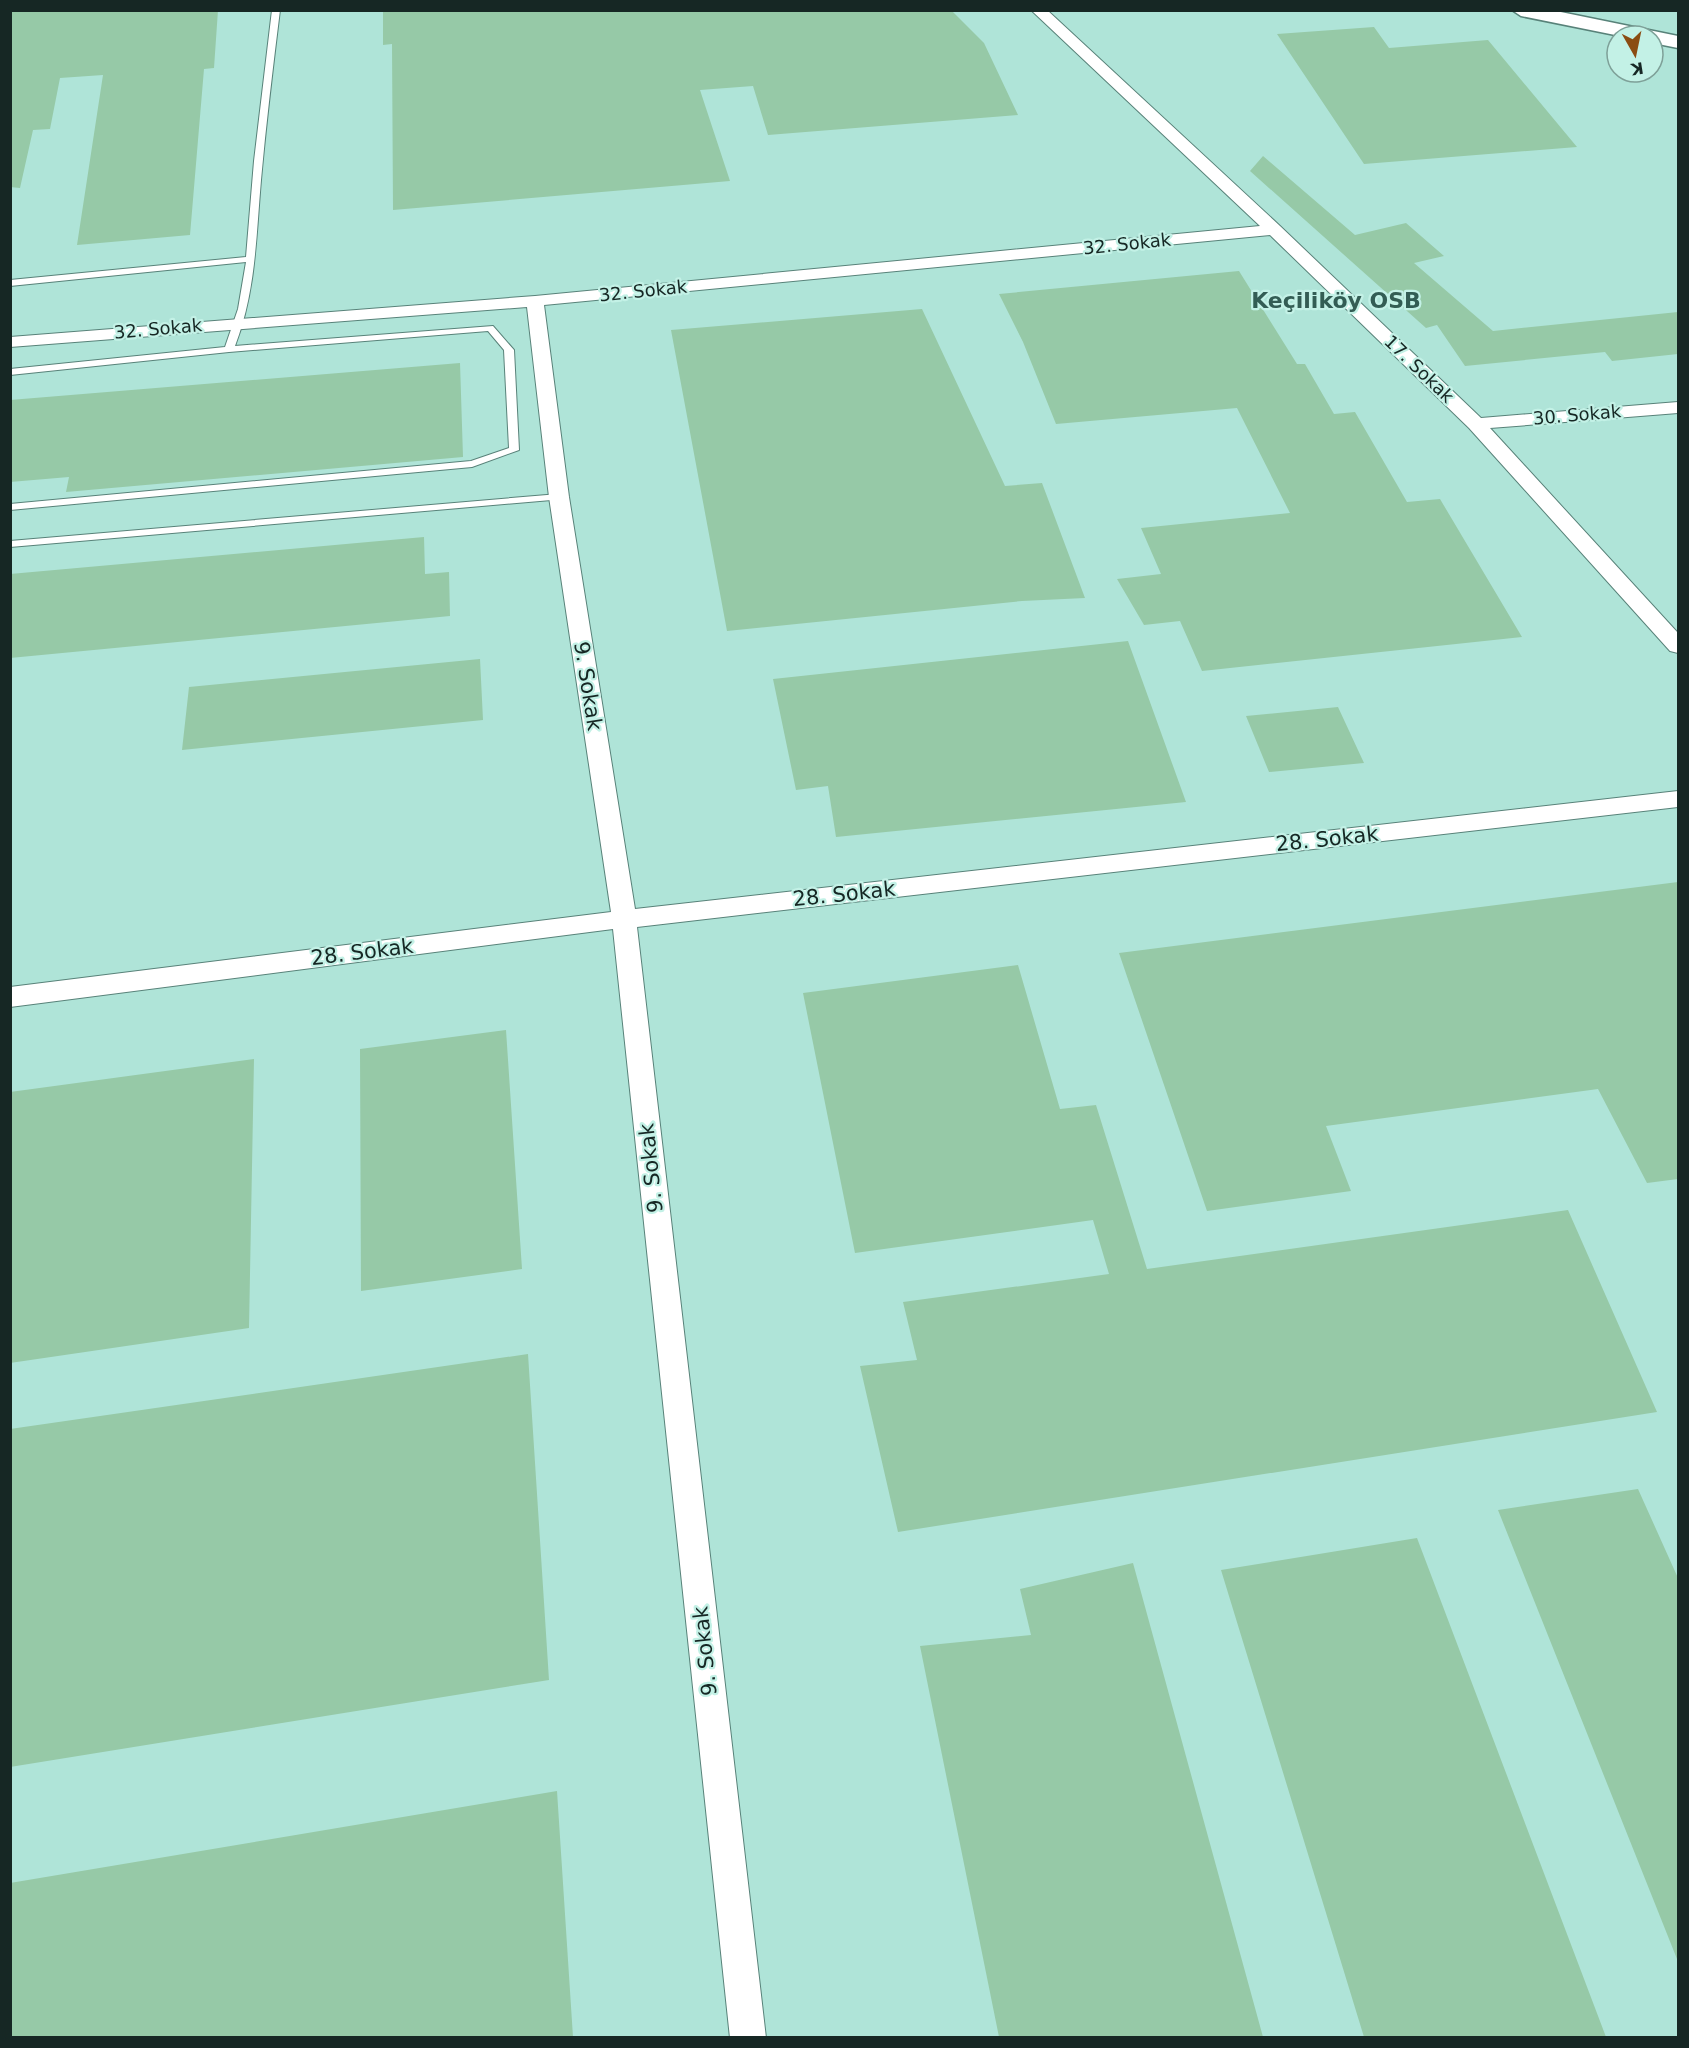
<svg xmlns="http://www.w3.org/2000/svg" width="1689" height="2048" font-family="'DejaVu Sans',sans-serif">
	<rect width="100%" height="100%" fill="#c3f1e6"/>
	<path fill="#afe4d8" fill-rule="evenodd" d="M11,11h1667v2026l-1667,1zM1617,36h36v36h-36z"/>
	<path fill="#96c9a7" d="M10,10h208l-4,58 -10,1 -14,166 -113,10 26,-170 -43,3 -10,51 -17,1 -13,58 -10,-1z
		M383,10h568l33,33 34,72 -250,20 -15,-49 -53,4 30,91 -337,29 -1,-166 -9,1z
		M1374,27l15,21 99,-8 89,107 -213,17 -87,-130z
		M1263,156l92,79 51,-12 38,33 -30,7 79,68 185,-19v42l-66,7 -7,-9 -140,14 -28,-41 -11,3 -176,-157z
		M1239,271l58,93h8l29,50 21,-2 52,90 33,-3 82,138 -320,34 -22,-50 -36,4 -27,-46 44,-5 -20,-46 149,-15 -53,-105 -181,16 -33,-82 -24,-48z
		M922,309l83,177 37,-3 43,115 -63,3 -295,30 -56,-301z
		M460,363l3,94 -397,35 3,-15 -59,5v-82z
		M424,537l1,37 24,-2 1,44 -440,42v-84z
		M1128,641l58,161 -350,35 -8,-51 -32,4 -23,-111z
		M480,659l3,61 -301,30 7,-63z
		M1338,707l26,56 -95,9 -23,-56z
		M1678,882v297l-31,4 -49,-94 -272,37 25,65 -144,20 -88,-258z
		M1018,965l42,144 36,-4 51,164 421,-59 89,202 -759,120 -38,-166 57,-6 -14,-58 206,-28 -16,-54 -238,33 -52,-260z
		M506,1030l16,239 -161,22 -1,-242z
		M254,1059l-5,269 -239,35v-271z
		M528,1354l21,326 -539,87v-338z
		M1638,1489l40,89 -1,381 -179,-449z
		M1417,1538l189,499h-242l-143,-467z
		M1133,1563l130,474h-264l-79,-391 111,-11 -11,-46z
		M557,1791l16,246h-563v-154z"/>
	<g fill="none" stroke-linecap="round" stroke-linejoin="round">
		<g stroke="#588279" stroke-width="2">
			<path id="lane" d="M272,10h8c-7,57 -14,113 -19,170 -5,57 -5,111 -26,166l258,-20 21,24 5,100 -47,17 -462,43v-6l461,-43 38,-13 -5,-98 -16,-19 -259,21 -219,23v-6l215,-22 13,-38 8,-47 -236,24v-6l236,-23 8,-96z
				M559,494l4,1v4l-553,48v-6z"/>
		</g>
		<g stroke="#588279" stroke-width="2">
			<path id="street" d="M1031,10h16l233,216 201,192 197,-16v11l-188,15 188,205v20l-8,-2 -201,-223 -199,-193 -726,70 25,192 66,412 1043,-118v16l-1041,120 129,1111h-36l-117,-1109 -603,78v-20l601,-75 -62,-415 -22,-190 -517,40v-10l525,-41 725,-70z"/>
		</g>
		<g stroke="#588279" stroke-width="3">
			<path id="secondary" d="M1512,10h39l127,26v12l-25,-5v-7h-33l-99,-20z"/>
		</g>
		<use href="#lane" fill="#fff" fill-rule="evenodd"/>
		<use href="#street" fill="#fff" fill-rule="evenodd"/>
		<use href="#secondary" fill="#fff" fill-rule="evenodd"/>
	</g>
	<g text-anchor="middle" stroke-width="4.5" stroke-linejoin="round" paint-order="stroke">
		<g font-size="18" fill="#162724" stroke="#c3f1e6">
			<text transform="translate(1127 244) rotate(-6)" y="6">32. Sokak</text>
			<text transform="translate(643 291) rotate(-6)" y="6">32. Sokak</text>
			<text transform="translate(158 329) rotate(-5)" y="6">32. Sokak</text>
			<text transform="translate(1419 369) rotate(44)" y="6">17. Sokak</text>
			<text transform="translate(1577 415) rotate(-5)" y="6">30. Sokak</text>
		</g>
		<g font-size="21" fill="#162724" stroke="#c3f1e6">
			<text transform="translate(588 686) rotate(81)" y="7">9. Sokak</text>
			<text transform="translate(1327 839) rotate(-6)" y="7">28. Sokak</text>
			<text transform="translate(844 894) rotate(-6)" y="7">28. Sokak</text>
			<text transform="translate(362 952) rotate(-7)" y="7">28. Sokak</text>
			<text transform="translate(651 1168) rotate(-96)" y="7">9. Sokak</text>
			<text transform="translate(705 1651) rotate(-96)" y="7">9. Sokak</text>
		</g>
		<g font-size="22" font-weight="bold" fill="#335d54" stroke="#c3f1e6">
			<text x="1336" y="308">Keçiliköy OSB</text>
		</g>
	</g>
	<rect width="1689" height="2048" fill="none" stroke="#162724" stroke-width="24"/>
	<g transform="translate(1635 54) rotate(171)"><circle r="28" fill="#c3f1e6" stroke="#7ea098" stroke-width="1.5"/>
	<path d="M0-4.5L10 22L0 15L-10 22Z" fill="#8b4c12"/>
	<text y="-9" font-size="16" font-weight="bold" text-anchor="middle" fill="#162724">K</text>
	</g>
</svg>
